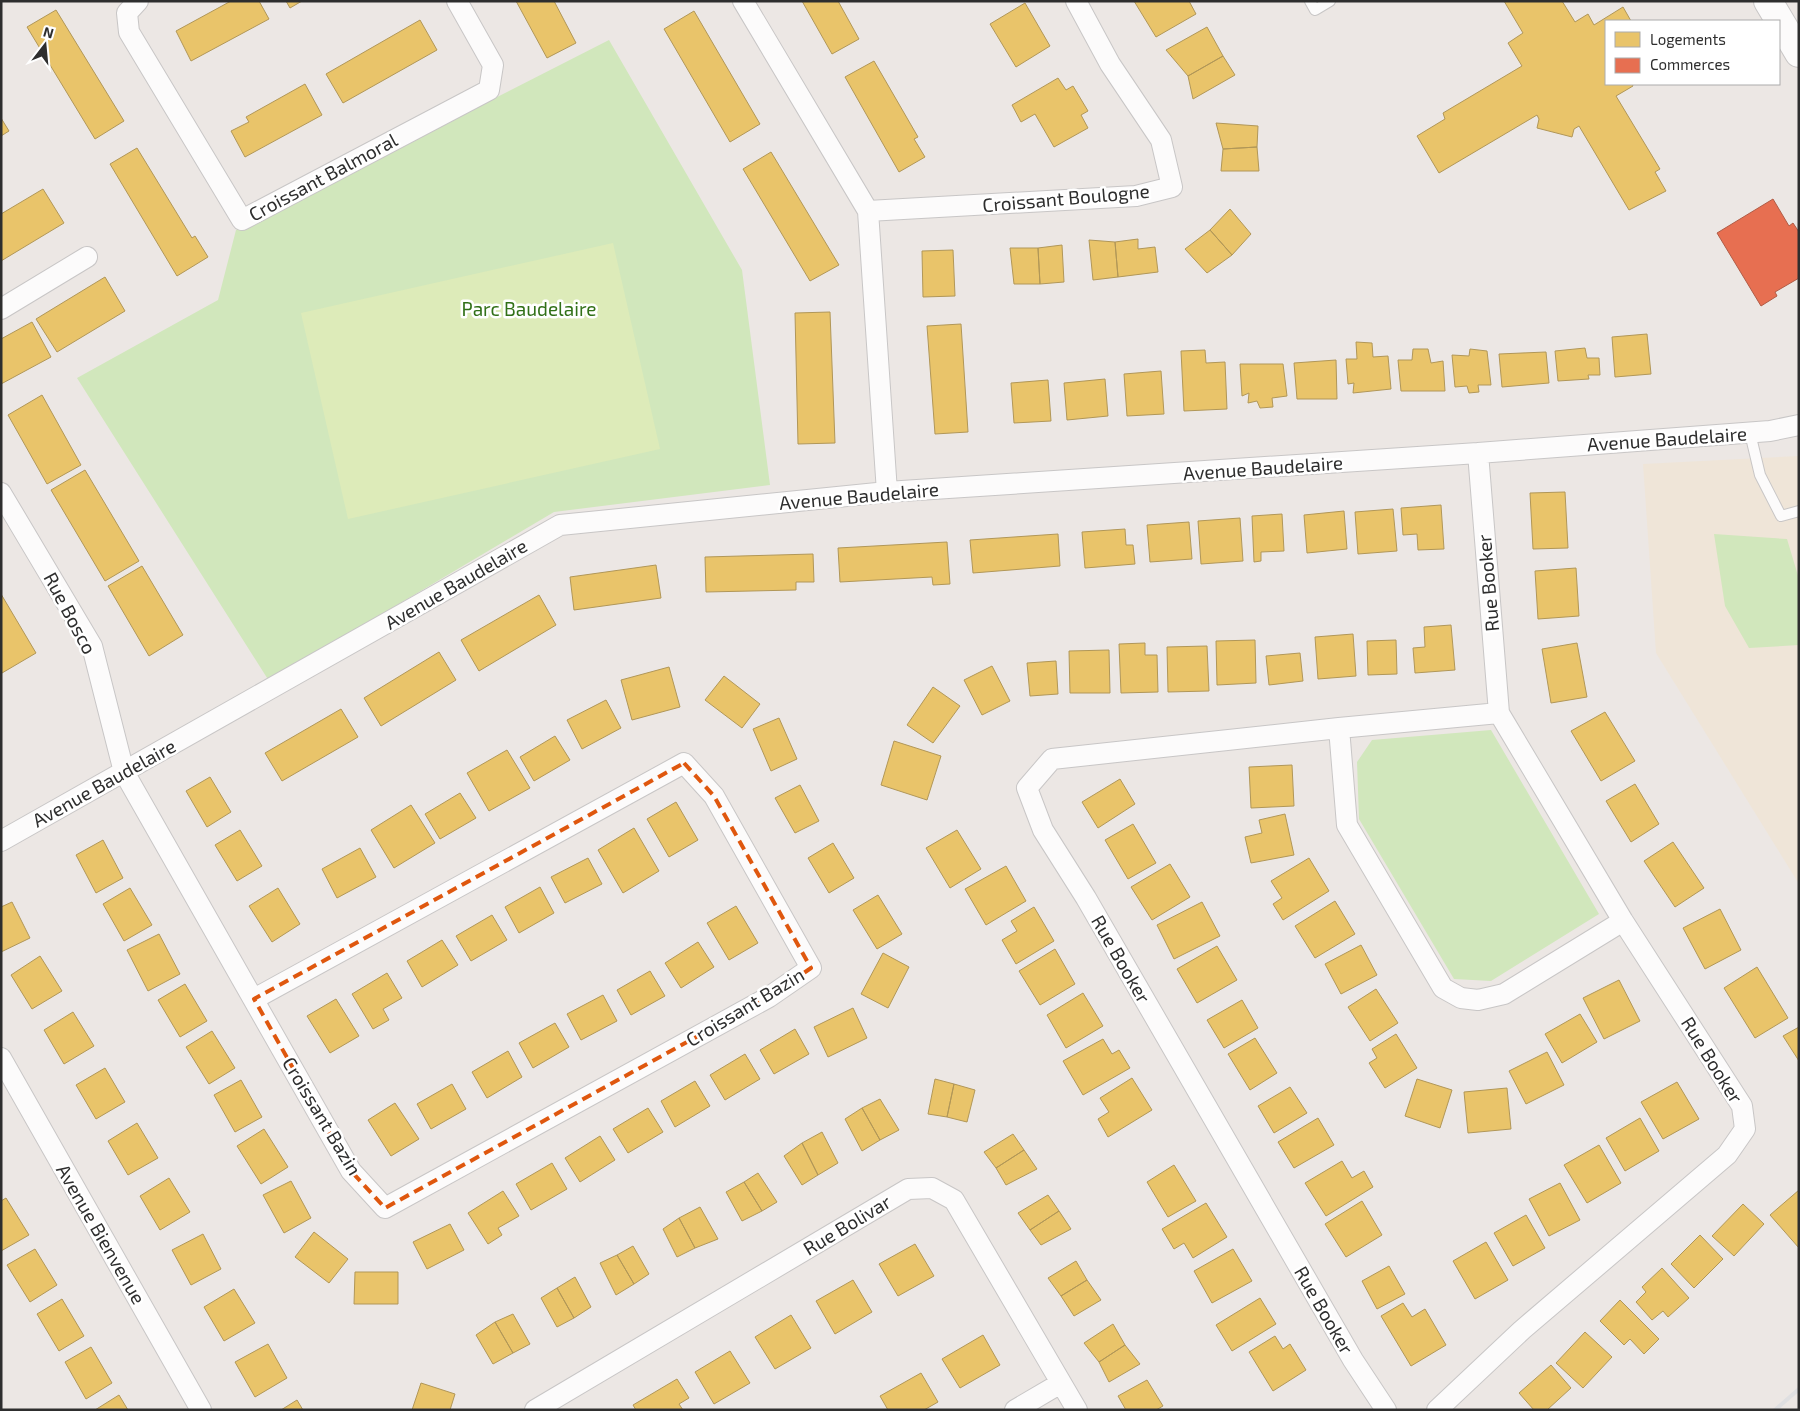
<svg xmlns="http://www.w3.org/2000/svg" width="1800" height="1411" font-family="'Exo 2',sans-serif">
	<rect width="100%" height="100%" fill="#ece7e4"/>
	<path fill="#efe5d8" d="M1799,456v428l-143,-231 -13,-189z"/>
	<path fill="#d1e7bc" d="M609,40l133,230 28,215 -216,27 -285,169 -192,-303 141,-78 18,-70z
		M1714,534l73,5 12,40v66l-50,3 -24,-42z
		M1491,730l108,184 -108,67 -37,-2 -95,-160 -2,-57 15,-22z"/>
	<path fill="#ddebb9" d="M613,243l47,206 -312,70 -47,-206z"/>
	<path fill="#e9c46a" stroke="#b19758" d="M231,1h28l10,18 -78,42 -15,-30z
		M286,1h16l-12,7z
		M516,1h38l22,42 -29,15z
		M802,1h36l21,38 -27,15z
		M1134,1h55l7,13 -40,23z
		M1504,1h58l13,21 13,-8 6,11 29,-18 8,14h-25v63h26l1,2 -17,10 44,73 -5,3 11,19 -37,19 -50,-84 -5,3 -2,8 -35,-9 2,-9 -2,-4 -98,58 -22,-37 28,-17 -2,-6 79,-47 -14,-23 15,-10z
		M1025,3l25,43 -34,21 -26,-43z
		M56,10l68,111 -29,18 -68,-112z
		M694,11l66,113 -30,18 -66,-113z
		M420,20l17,30 -94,53 -17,-29z
		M1207,27l16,29 -35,20 -22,-26z
		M1223,56l12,19 -42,24 -5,-23z
		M874,61l44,76 -4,2 11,18 -26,15 -54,-95z
		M1058,78l8,12 7,-4 15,25 -7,4 7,13 -34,19 -19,-33 -14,8 -9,-17z
		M305,84l17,31 -77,42 -14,-26 18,-9 -3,-5z
		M1,118l8,13 -8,5z
		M1216,123l42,3 -1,21 -34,2z
		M1257,147l2,24h-38l2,-22z
		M137,148l55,90 3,-2 13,21 -31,19 -67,-112z
		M771,152l68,113 -29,16 -67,-112z
		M43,189l21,34 -63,38v-47z
		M1230,209l21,25 -19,21 -22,-25z
		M1210,230l22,25 -25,18 -22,-24z
		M1138,239v10l17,-2 3,25 -40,5 -3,-35z
		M1089,240l26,2 3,35 -25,3z
		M1062,245l2,37 -24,2 -2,-36z
		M1010,248h28l2,36h-26z
		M953,250l2,46 -32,1 -1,-46z
		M105,277l20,34 -68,41 -21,-33z
		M830,312l5,131 -37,1 -3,-131z
		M32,322l19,35 -50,27v-45z
		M961,324l7,108 -33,2 -8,-108z
		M1647,334l4,40 -36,3 -3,-40z
		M1356,342l16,1 1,14 15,-1 3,33 -38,4 1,-10 -6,1 -2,-25h11z
		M1585,348l2,10h12l1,17h-12l1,4 -31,2 -3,-30z
		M1413,349h15l3,14 12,-2 2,30h-44l-3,-31h14z
		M1470,349l17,2 4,34h-13l1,7 -10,1 -2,-7 -12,1 -3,-32 17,1z
		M1205,350l1,13 19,-1 2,47 -43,2 -3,-60z
		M1546,352l3,31 -47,4 -3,-33z
		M1336,360l1,39h-40l-3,-36z
		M1240,364h43l4,32 -15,2 1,9 -13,1 -3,-7 -9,2 1,-10 -7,3z
		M1161,371l3,43 -37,2 -3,-42z
		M1105,379l3,37 -41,4 -3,-37z
		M1048,380l3,41 -37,2 -3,-40z
		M42,395l39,70 -34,19 -39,-69z
		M85,470l54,91 -34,20 -54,-91z
		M1565,492l3,56 -35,1 -3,-56z
		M1441,505l3,44 -26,1 -1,-16 -14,1 -2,-27z
		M1393,509l4,42 -39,3 -3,-42z
		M1344,511l3,38 -40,4 -3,-38z
		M1282,514l2,37 -23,1v9l-7,1 -2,-46z
		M1240,518l3,43 -42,3 -3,-43z
		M1189,522l3,37 -42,3 -3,-37z
		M1125,529l1,16h7l2,19 -50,4 -3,-36z
		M1058,534l2,32 -87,7 -3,-33z
		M947,542l3,42 -17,1 -1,-8 -92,5 -2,-34z
		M813,554l1,28h-18v8l-90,2 -1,-35z
		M656,565l5,33 -87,12 -4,-33z
		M142,566l41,69 -34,21 -41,-70z
		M1576,568l3,48 -41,3 -3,-48z
		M1,594l35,59 -34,20 -1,-1z
		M539,595l17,30 -77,46 -18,-31z
		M1451,625l4,45 -40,3 -2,-25 12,-1 -1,-20z
		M1353,634l3,42 -38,3 -3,-42z
		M1255,640l1,43 -39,2 -1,-44z
		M1396,640l1,34 -29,1 -1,-34z
		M1145,643v12h12l1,37 -37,1 -2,-49z
		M1577,643l10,54 -36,6 -9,-54z
		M1207,646l2,45 -41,1 -1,-45z
		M1109,650l1,43h-40l-1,-42z
		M439,652l17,28 -75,46 -17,-28z
		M1300,653l3,28 -34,4 -3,-29z
		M1056,661l2,33 -28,2 -3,-33z
		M992,666l18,35 -28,14 -18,-35z
		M669,667l11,40 -48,13 -11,-40z
		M724,676l36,28 -18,24 -37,-28z
		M933,687l27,19 -27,37 -26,-18z
		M606,700l15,28 -39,21 -15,-29z
		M341,709l17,28 -76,44 -17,-28z
		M1605,712l30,49 -34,20 -30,-50z
		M779,718l18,41 -26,12 -18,-42z
		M555,736l15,24 -36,21 -14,-24z
		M894,741l47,15 -14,44 -46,-15z
		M507,750l23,38 -41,23 -22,-38z
		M1292,765l2,41 -43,2 -2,-41z
		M210,777l21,35 -24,15 -21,-36z
		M1120,779l15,25 -37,24 -16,-26z
		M1635,784l24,40 -28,18 -25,-41z
		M800,785l19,36 -24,12 -20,-35z
		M460,793l16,25 -36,21 -15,-25z
		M676,802l22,38 -29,17 -22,-38z
		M411,805l24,38 -41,25 -23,-38z
		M1285,814l9,41 -43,8 -6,-26 17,-4 -3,-13z
		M1133,824l23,39 -28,16 -23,-39z
		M634,828l25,43 -36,22 -25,-43z
		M240,830l22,36 -25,15 -22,-36z
		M957,830l24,39 -31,19 -24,-40z
		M103,840l20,38 -27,15 -20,-38z
		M1673,842l31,46 -29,19 -31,-46z
		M833,843l21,35 -25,15 -21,-35z
		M360,848l16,29 -39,21 -15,-29z
		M588,858l14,26 -37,19 -14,-26z
		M1309,858l20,33 -46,29 -10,-16 9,-6 -11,-17z
		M1170,864l20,33 -38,23 -21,-33z
		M1006,866l20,35 -40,24 -21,-36z
		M540,887l14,26 -35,20 -14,-26z
		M130,888l22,37 -28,16 -21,-37z
		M278,888l22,36 -28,18 -23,-36z
		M878,895l24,39 -25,15 -24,-39z
		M1335,901l20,33 -40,24 -20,-32z
		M12,902l18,36 -29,14v-45z
		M1202,902l18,34 -46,23 -17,-34z
		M736,906l22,37 -29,17 -22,-37z
		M1034,907l20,34 -38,23 -14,-24 15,-9 -6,-10z
		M1720,909l21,41 -36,19 -22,-41z
		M492,915l15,25 -36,21 -15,-25z
		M159,934l21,40 -32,17 -21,-41z
		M442,940l16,25 -36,22 -15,-26z
		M698,942l16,25 -33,21 -16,-25z
		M1361,945l16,30 -36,19 -16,-30z
		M1217,946l20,34 -40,23 -20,-34z
		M1055,949l20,35 -35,21 -21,-34z
		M883,953l26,14 -21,41 -27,-14z
		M40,956l22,35 -30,18 -21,-34z
		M1757,967l31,51 -33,20 -31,-50z
		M650,971l15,25 -34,19 -14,-25z
		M387,973l15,25 -19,11 6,11 -16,9 -21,-35z
		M1619,980l21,41 -36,18 -21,-41z
		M185,984l22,37 -27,16 -22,-37z
		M1376,989l22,34 -28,18 -22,-34z
		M1083,993l20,33 -37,22 -19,-33z
		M603,995l14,26 -36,19 -14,-26z
		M336,999l23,37 -29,17 -23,-37z
		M1242,1000l16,28 -34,20 -17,-28z
		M853,1008l14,30 -39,19 -14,-30z
		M73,1012l21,34 -30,18 -20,-34z
		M1580,1014l17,28 -35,21 -17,-29z
		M555,1023l14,24 -36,21 -14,-25z
		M1799,1027v34l-16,-25z
		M795,1029l14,25 -35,20 -14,-24z
		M212,1031l23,37 -26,16 -23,-37z
		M1396,1034l21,34 -32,20 -16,-25 8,-5 -5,-9z
		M1255,1038l22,35 -27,17 -22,-36z
		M1103,1039l9,15 7,-4 11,18 -47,27 -20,-34z
		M508,1051l14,26 -35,21 -15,-26z
		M1547,1052l17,33 -38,19 -17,-33z
		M745,1054l15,25 -35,21 -15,-25z
		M105,1068l20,34 -29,17 -20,-34z
		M1132,1078l20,32 -44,27 -10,-18 11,-7 -9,-14z
		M935,1079l19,5 -7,33 -19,-3z
		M1417,1079l35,11 -12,38 -35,-12z
		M241,1080l21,37 -27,15 -21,-37z
		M695,1081l15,25 -35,21 -14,-26z
		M1677,1082l22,37 -36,20 -22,-37z
		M452,1084l14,25 -35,20 -14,-25z
		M954,1084l21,6 -8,32 -20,-5z
		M1290,1087l17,26 -33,20 -16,-27z
		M1507,1088l4,41 -43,4 -4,-41z
		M880,1099l19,31 -19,10 -18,-32z
		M395,1103l24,36 -28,17 -23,-36z
		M648,1108l15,24 -35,21 -15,-24z
		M862,1108l18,32 -18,11 -17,-32z
		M1318,1118l16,27 -40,23 -16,-26z
		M1640,1118l19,33 -34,20 -19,-33z
		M137,1123l21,35 -30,17 -20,-34z
		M264,1129l24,38 -27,17 -24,-38z
		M822,1132l16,31 -20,12 -16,-32z
		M1013,1134l11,16 -28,18 -12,-16z
		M600,1136l15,24 -35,22 -15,-24z
		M802,1143l16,32 -16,10 -18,-29z
		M1599,1145l22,38 -34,20 -23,-38z
		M1024,1150l13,19 -31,16 -10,-17z
		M1342,1161l10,17 12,-7 9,16 -47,29 -21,-33z
		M552,1163l15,26 -36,21 -15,-26z
		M1174,1165l22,36 -28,16 -21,-35z
		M758,1173l19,29 -15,9 -18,-29z
		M169,1178l21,34 -30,18 -20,-34z
		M291,1181l20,37 -27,15 -21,-38z
		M744,1182l18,29 -20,10 -16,-29z
		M1560,1183l20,37 -31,16 -20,-37z
		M1799,1190v58l-29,-33z
		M503,1191l16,25 -21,12 4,7 -14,9 -20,-31z
		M1048,1195l11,16 -29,19 -12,-17z
		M6,1198l23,37 -28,16v-50z
		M1362,1201l20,34 -36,22 -21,-33z
		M1206,1203l21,34 -34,21 -9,-15 -10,6 -12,-20z
		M1743,1204l21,20 -30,32 -22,-20z
		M700,1207l18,32 -23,9 -16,-30z
		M1059,1211l12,18 -30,16 -11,-15z
		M1526,1215l19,33 -32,18 -19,-33z
		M679,1218l16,30 -18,9 -14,-28z
		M450,1224l14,26 -37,19 -14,-27z
		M314,1232l34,27 -19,24 -34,-26z
		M203,1234l18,35 -30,16 -19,-35z
		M1700,1235l23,24 -29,29 -23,-24z
		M1486,1242l22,38 -33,19 -22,-38z
		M915,1244l19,32 -36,20 -19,-32z
		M633,1246l16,28 -15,10 -17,-29z
		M35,1249l22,36 -27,17 -23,-37z
		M1233,1249l19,32 -40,22 -18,-32z
		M617,1255l17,29 -18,11 -16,-32z
		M1076,1261l11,19 -26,16 -13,-18z
		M1389,1266l16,28 -28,15 -15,-28z
		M1662,1268l27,30 -21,19 -5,-6 -11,9 -16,-18 10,-10 -4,-5z
		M355,1272h43v32h-44z
		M575,1277l16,30 -17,11 -17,-30z
		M853,1280l19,32 -37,22 -19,-33z
		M1087,1280l14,20 -27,16 -13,-20z
		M557,1288l17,30 -17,9 -16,-29z
		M234,1289l21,34 -31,18 -20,-34z
		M1260,1298l16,26 -44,27 -16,-26z
		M62,1299l22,37 -25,15 -22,-37z
		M1620,1300l39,39 -15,15 -14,-15 -6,6 -24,-24z
		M1403,1303l9,14 13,-8 21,36 -35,21 -30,-50z
		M513,1314l17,30 -17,9 -18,-31z
		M791,1315l20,33 -36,21 -20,-32z
		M495,1322l18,31 -20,11 -17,-29z
		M1113,1324l12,21 -26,17 -15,-19z
		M1585,1332l27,25 -29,31 -27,-25z
		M983,1335l17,30 -40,23 -18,-29z
		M1275,1336l8,13 7,-5 16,26 -33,21 -24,-39z
		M268,1344l19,34 -32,19 -20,-35z
		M1125,1345l15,19 -31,18 -10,-20z
		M91,1347l21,36 -26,16 -21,-37z
		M730,1351l20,32 -36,21 -19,-32z
		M1551,1365l20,23 -24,22h-13l-15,-17z
		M921,1373l17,29 -14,8h-36l-8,-14z
		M677,1379l12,19 -10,6 4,6h-47l-3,-5z
		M1147,1380l16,26 -7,4h-30l-8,-14z
		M421,1383l34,11 -5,16h-38z
		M119,1395l9,15h-33z
		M297,1400l6,10h-22z"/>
	<path fill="#e76f51" stroke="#b05c46" d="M1773,199l16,27 4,-3 6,9v46l-24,14 2,4 -16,10 -44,-73z"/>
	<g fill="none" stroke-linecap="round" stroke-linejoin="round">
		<g stroke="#c8c6c6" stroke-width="12">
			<path id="lane" d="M1310,1l5,9 15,-9
				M1750,433l10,42 21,41 18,-5"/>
		</g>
		<g stroke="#c8c6c6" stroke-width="22">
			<path id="street" d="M138,1l-11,12 2,19 113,188 247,-130 4,-25 -36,-64
				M743,1l125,210 19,281
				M868,211l268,-15 36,-9 -11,-47 -51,-76 -34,-63
				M1,309l86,-52
				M1,493l91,153 32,126 227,399 34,37 384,-211 42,-29 -97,-172 -30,-33 -430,236
				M1339,728l8,97 96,163 18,10 17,2 26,-6 119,-73
				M1,841l559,-316 327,-33 591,-39 292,-22 29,-6
				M1,1058l200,352
				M535,1410l373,-221 24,-1 22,12 123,210
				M1015,1410l46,-27
				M1386,1410l-33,-50 -267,-462 -43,-68 -16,-42 25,-29 287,-31 160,-15
				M1437,1410l85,-80 205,-175 18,-26 -3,-23 -119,-185 -124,-208 -21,-260"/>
		</g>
		<g stroke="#c8c6c6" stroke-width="30">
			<path id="secondary" d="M1768,1l31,52"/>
		</g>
		<use href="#lane" stroke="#fcfbfb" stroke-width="10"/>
		<use href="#street" stroke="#fcfbfb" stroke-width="20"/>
		<use href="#secondary" stroke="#fcfbfb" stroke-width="28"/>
		<path stroke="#dfdfe1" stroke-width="4" d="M1775,1410l24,-21"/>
	</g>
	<path fill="none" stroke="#df570e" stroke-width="4" stroke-dasharray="10 6" stroke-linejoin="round" d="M684,763l30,33 97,172 -42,29 -384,211 -34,-37 -97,-172z"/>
	<g text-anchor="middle" stroke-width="5" stroke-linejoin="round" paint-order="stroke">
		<g font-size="19" fill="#2e2e2e" stroke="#fff">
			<text transform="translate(323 177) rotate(-28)" y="7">Croissant Balmoral</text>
			<text transform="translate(1066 198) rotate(-5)" y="7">Croissant Boulogne</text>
			<text transform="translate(1667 439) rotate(-4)" y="7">Avenue Baudelaire</text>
			<text transform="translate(1263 468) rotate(-4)" y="7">Avenue Baudelaire</text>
			<text transform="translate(859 496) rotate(-5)" y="7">Avenue Baudelaire</text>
			<text transform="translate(1488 583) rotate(-95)" y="7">Rue Booker</text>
			<text transform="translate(456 584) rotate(-30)" y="7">Avenue Baudelaire</text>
			<text transform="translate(70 613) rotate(62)" y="7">Rue Bosco</text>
			<text transform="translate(104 783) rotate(-29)" y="7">Avenue Baudelaire</text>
			<text transform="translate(1121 959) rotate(60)" y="7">Rue Booker</text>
			<text transform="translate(745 1007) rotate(-31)" y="7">Croissant Bazin</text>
			<text transform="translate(1712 1060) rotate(58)" y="7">Rue Booker</text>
			<text transform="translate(322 1116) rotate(59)" y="7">Croissant Bazin</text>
			<text transform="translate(847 1225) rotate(-31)" y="7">Rue Bolivar</text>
			<text transform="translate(101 1234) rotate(60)" y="7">Avenue Bienvenue</text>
			<text transform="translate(1324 1310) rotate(60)" y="7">Rue Booker</text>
		</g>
		<g font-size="19" fill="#317018" stroke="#fff">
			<text x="529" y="316">Parc Baudelaire</text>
		</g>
	</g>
	<rect width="1800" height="1411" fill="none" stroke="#2e2e2e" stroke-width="5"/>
	<rect x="1605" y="20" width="175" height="65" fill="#ffffff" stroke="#ababab"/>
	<rect x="1615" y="32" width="25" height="15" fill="#e9c46a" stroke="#ababab"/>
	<text x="1650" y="45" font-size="15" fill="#2e2e2e">Logements</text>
	<rect x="1615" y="58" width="25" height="15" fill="#e76f51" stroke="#ababab"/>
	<text x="1650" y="70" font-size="15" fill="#2e2e2e">Commerces</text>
	<g transform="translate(45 45) rotate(16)" stroke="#ffffff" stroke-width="4" paint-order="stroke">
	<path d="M0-4L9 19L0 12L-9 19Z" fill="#2e2e2e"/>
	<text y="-8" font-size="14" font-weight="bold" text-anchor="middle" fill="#2e2e2e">N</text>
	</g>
</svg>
